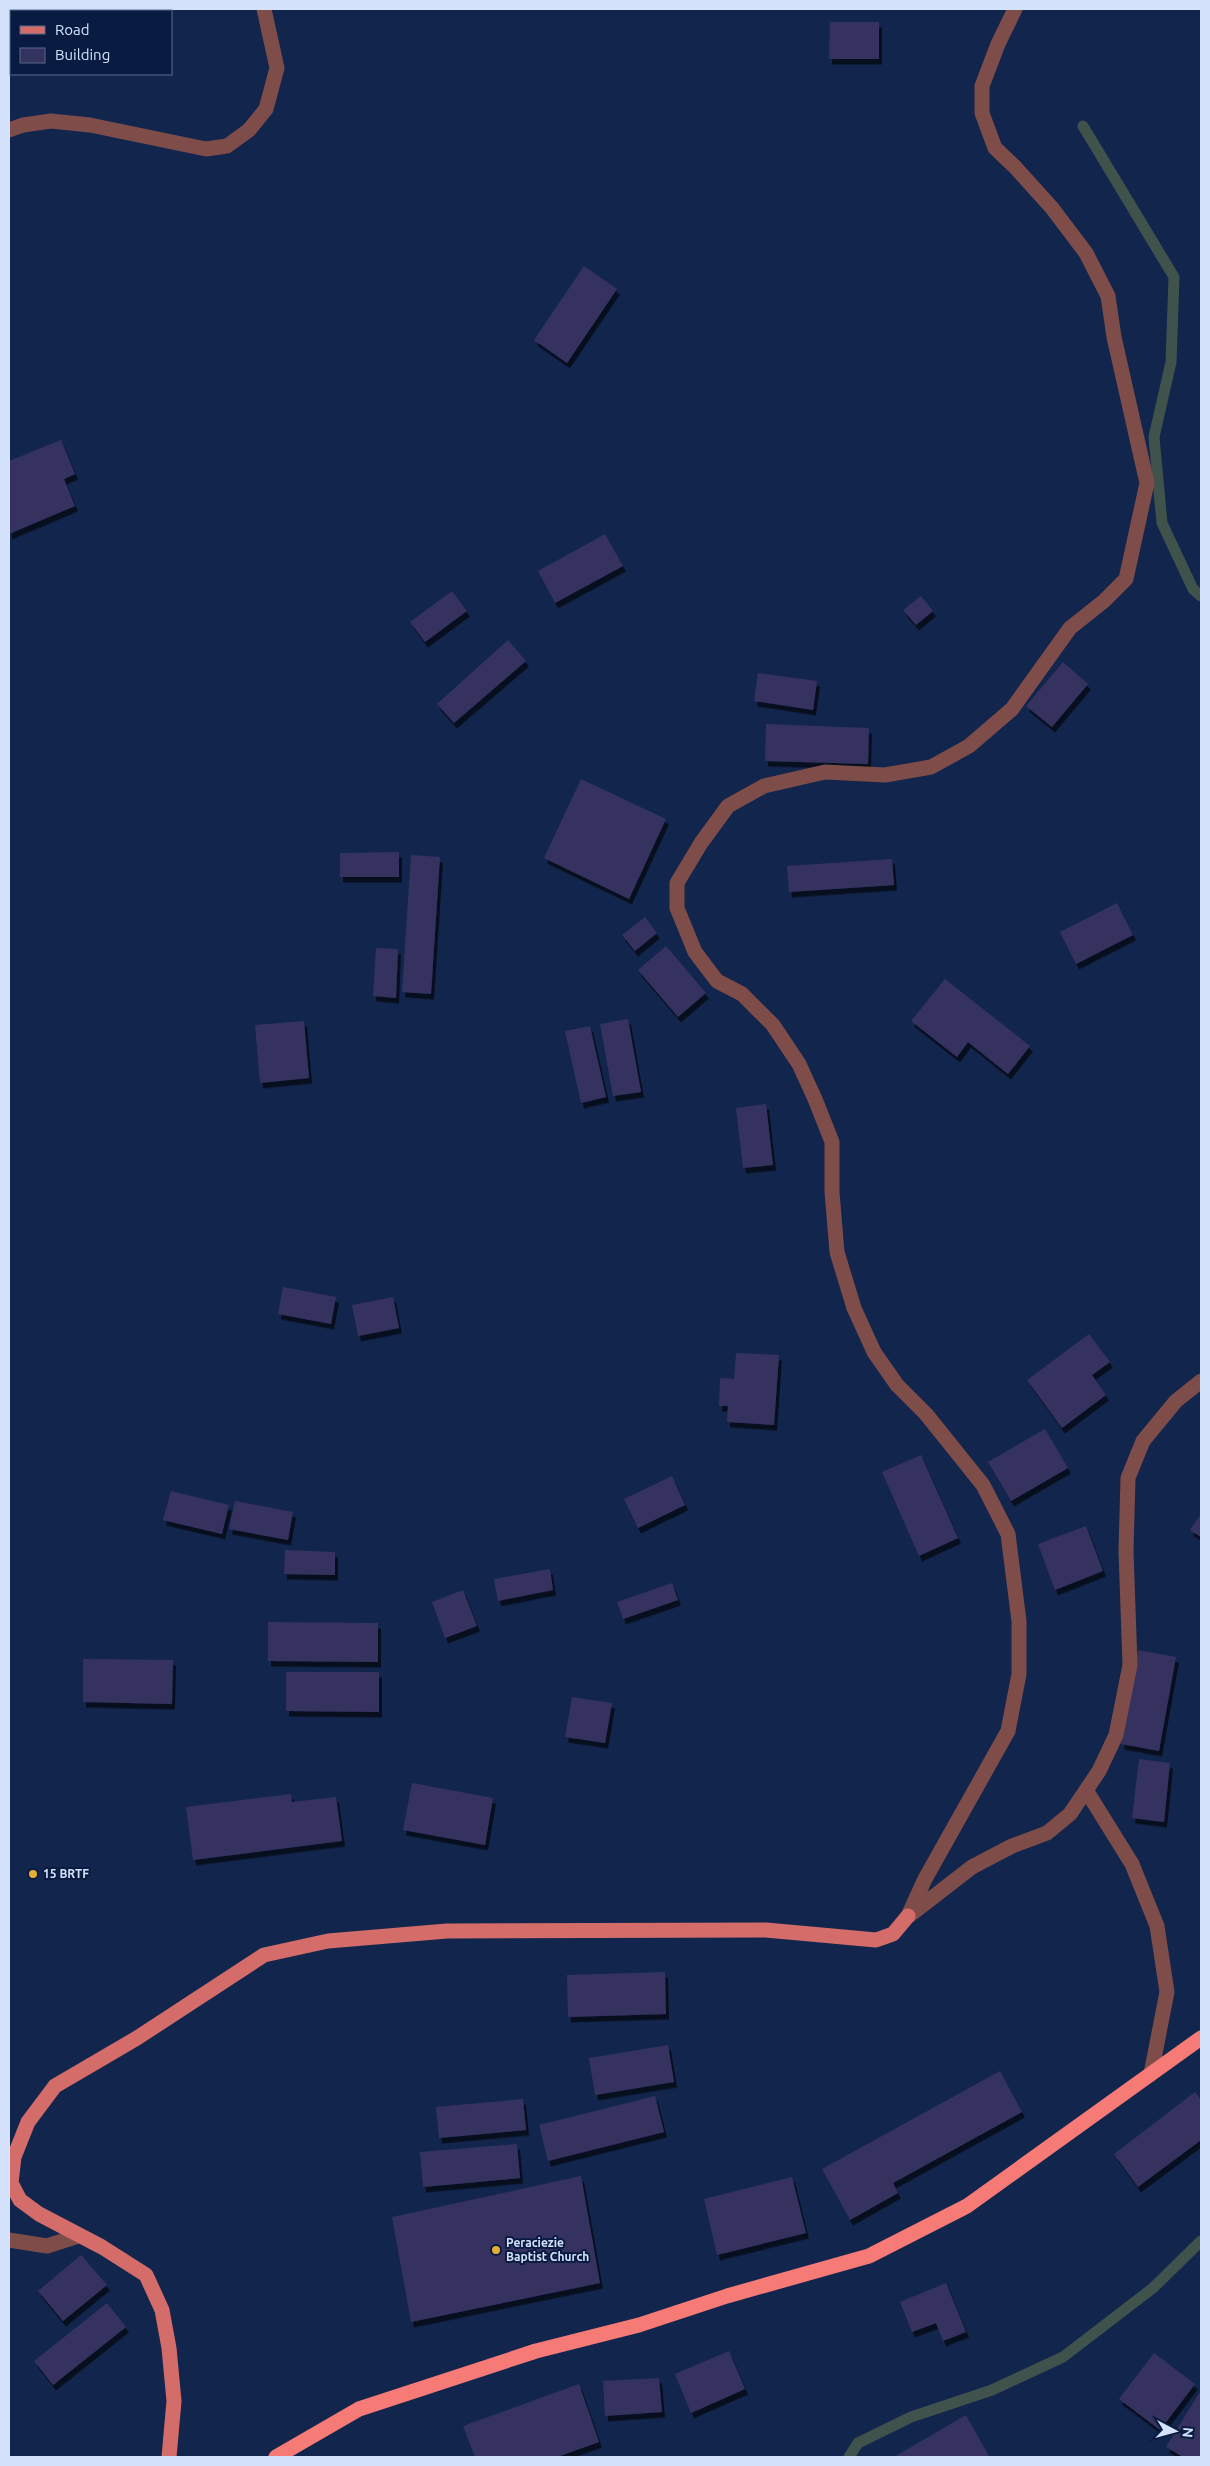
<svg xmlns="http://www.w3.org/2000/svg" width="1210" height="2466" font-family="Ubuntu,sans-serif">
	<defs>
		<filter id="shadow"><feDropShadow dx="3" dy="5.5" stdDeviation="0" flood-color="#0009"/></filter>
	</defs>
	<rect width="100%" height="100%" fill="#12254c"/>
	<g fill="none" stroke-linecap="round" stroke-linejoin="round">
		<path stroke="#40524c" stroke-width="11" d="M1083,126l91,151 -3,85 -17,75 8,86 31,66 8,7
			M849,2457l9,-14 53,-26 81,-27 71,-33 90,-69 48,-47"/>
	</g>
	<path fill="#34335f" filter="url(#shadow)" d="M830,22h49v37h-50z
		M584,266l33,23 -50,74 -33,-23z
		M61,440l14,34 -11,5 11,27 -66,28v-73z
		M605,534l18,32 -68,37 -17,-32z
		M452,591l15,20 -42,31 -15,-20z
		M921,596l12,15 -17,14 -13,-15z
		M508,640l18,21 -72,62 -17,-19z
		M1063,662l25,22 -36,43 -26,-21z
		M758,673l59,8 -4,29 -59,-9z
		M766,724l103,4 -1,36 -103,-3z
		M581,779l85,40 -37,80 -85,-41z
		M399,852v25h-59v-24z
		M411,855l29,2 -9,137 -29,-2z
		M892,859l2,26 -105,7 -2,-26z
		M1117,903l16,32 -57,29 -16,-32z
		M645,917l12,16 -22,18 -13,-16z
		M666,946l40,47 -28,24 -40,-47z
		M376,948l22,1 -2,49 -23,-2z
		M945,979l85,67 -22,28 -40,-32 -11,15 -46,-36z
		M628,1019l13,73 -28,4 -13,-72z
		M304,1021l5,57 -49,5 -5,-58z
		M590,1026l16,71 -25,6 -16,-72z
		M766,1104l7,61 -30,3 -7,-60z
		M283,1287l53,10 -5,27 -53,-10z
		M393,1297l6,31 -41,8 -6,-31z
		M1089,1334l21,28 -18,13 14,20 -44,33 -35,-48z
		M736,1353l43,2 -5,70 -47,-3 1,-16h-9l1,-28 14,1z
		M1045,1429l23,39 -57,33 -23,-39z
		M921,1455l37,83 -39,18 -37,-84z
		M672,1476l13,29 -47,23 -14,-29z
		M171,1491l58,14 -7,29 -59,-14z
		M235,1501l58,11 -5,28 -59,-11z
		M1201,1514v23l-11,-7z
		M1086,1526l17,45 -48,19 -17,-46z
		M285,1550l50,2v23l-51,-1z
		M550,1569l3,21 -55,11 -4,-22z
		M672,1583l6,17 -55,19 -6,-17z
		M463,1590l14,36 -32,12 -13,-36z
		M268,1622l110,1v39l-110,-1z
		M1138,1650l38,7 -17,94 -38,-7z
		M83,1659l90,1 -1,44 -89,-2z
		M286,1672h93v40l-93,-1z
		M572,1697l40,6 -7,40 -40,-6z
		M1139,1759l31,4 -6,59 -32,-4z
		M412,1783l81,15 -8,47 -82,-15z
		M291,1794l1,8 44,-5 6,44 -149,19 -7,-53z
		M665,1972l1,42 -98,3 -1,-42z
		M668,2045l6,37 -79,13 -6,-37z
		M1000,2071l22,41 -129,71 5,10 -48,27 -28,-51z
		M1195,2092l6,8v40l-63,47 -24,-33z
		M655,2096l9,36 -116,29 -9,-36z
		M523,2099l3,31 -87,8 -3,-31z
		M517,2144l3,34 -97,9 -3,-35z
		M581,2176l19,107 -189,39 -19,-105z
		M792,2177l14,56 -89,22 -13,-56z
		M81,2255l26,30 -44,36 -25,-30z
		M946,2283l20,49 -23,9 -7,-18 -24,9 -12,-30z
		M107,2303l19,24 -73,58 -19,-24z
		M729,2351l16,38 -54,24 -16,-39z
		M1154,2353l41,31 -35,46 -41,-31z
		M659,2378l3,34 -57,4 -2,-35z
		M579,2384l20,58 -42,15h-82l-12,-31z
		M1201,2390v66l-18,1 -17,-10z
		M966,2415l23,41 -2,1h-93z"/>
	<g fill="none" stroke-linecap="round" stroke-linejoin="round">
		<path stroke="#7e4c49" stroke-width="15" d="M9,130l14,-5 28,-4 39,4 116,24 21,-3 22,-16 17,-21 11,-41 -13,-59
			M1086,1790l46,74 25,62 10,66 -16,82
			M910,1915l62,-48 40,-21 35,-13 23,-19 29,-43 17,-36 14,-70 -4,-114 2,-73 15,-37 33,-40 25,-20
			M908,1916l17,-37 83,-148 11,-57v-53l-11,-87 -25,-49 -57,-71 -29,-29 -23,-33 -20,-44 -17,-56 -5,-60v-50l-17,-43 -16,-35 -26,-39 -31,-31 -25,-13 -22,-29 -18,-44v-25l24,-40 27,-37 36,-20 61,-14 60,3 46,-8 38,-21 43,-37 58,-81 34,-27 22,-22 21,-96 -33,-146 -6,-41 -22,-43 -34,-45 -37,-41 -20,-19 -13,-35v-27l16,-42 17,-35
			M9,2240l38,6 31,-10"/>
		<path stroke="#d46d6a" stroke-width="15" d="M169,2457l5,-56 -5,-53 -7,-38 -16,-35 -44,-28 -63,-33 -19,-14 -9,-17 3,-26 14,-35 27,-36 82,-48 127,-83 64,-14 119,-10 319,-1 110,10 17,-6 15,-18"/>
		<path stroke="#f67a76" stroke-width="15" d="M276,2457l83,-48 177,-58 103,-26 88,-29 142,-40 98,-50 234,-168"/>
	</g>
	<g fill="#e3ae35" stroke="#091b41" stroke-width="2">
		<circle cx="33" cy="1874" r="5"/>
		<circle cx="496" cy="2250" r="5"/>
	</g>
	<g text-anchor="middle" stroke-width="4" stroke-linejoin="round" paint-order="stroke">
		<g font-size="12" font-weight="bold" fill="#d4e2fc" stroke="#091b41" text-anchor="start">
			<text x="43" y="1878">15 BRTF</text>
			<text x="506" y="2247">Peraciezie<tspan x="506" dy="14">Baptist Church</tspan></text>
		</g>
	</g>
	<rect width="1210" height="2466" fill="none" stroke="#d4e2fc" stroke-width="20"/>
	<rect x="10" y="10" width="162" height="65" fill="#091b41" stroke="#5a6b8c"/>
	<rect x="20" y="26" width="25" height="8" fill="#d46d6a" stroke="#5a6b8c"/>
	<text x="55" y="35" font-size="15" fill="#d4e2fc">Road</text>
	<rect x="20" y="48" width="25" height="15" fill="#34335f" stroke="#5a6b8c"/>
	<text x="55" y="60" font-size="15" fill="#d4e2fc">Building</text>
	<g transform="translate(1175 2431) rotate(96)" stroke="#091b41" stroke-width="4" paint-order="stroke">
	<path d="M0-4L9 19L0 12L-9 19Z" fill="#d4e2fc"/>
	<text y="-8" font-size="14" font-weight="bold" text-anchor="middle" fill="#d4e2fc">N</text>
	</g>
</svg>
